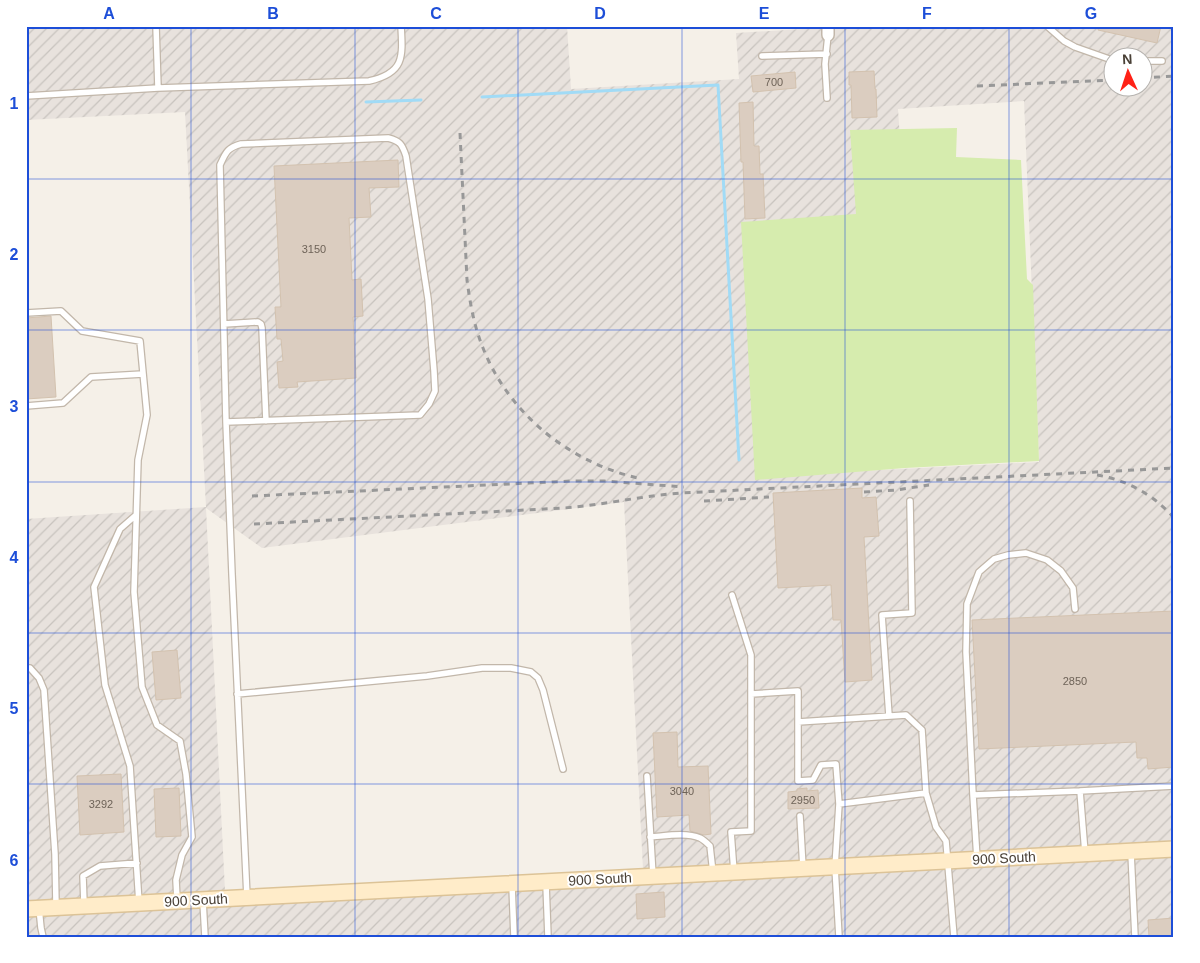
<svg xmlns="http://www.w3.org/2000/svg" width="1200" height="963" font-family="Arial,sans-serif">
	<defs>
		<pattern id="industrial-furrows" width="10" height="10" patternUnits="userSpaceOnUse" patternTransform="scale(1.25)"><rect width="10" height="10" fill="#e8e2dd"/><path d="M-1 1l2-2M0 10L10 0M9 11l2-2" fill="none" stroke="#c8c3be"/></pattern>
	</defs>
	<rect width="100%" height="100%" fill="#f5f0e8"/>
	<path fill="url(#industrial-furrows)" fill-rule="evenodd" d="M26,26h541l4,63 168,-10 -3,-46 83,-5v-2h355v911h-1148v-418l180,-12 -21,-395 -159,8zM1112,58h30v30h-30zM1024,101l15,361 -275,14 141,-262 -7,-105zM624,502l19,367 -418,22 -19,-383 56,40z"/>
	<path fill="#d6ecae" d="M957,128l-1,29 65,3 6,119 6,6 6,176 -134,7 -150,12 -14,-258 115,-8 -6,-84z"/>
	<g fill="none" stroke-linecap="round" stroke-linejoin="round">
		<path stroke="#a1dbf6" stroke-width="3" d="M482,97l236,-12 21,375
			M366,102l55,-2"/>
	</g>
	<path fill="#dbcdc0" stroke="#d3c2af" d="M1098,26h63l-4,17 -59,-13z
		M874,71l1,18h1l1,28 -25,1 -1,-33h-2v-13z
		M795,72l1,16 -43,4 -2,-16z
		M753,102l1,44h5l1,28h3l2,44 -20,1 -2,-57h-2l-2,-59z
		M398,160l1,27 -30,1 2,29 -22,1 3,62 9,-1 2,37 -10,1 3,61 -59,4 1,5 -19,1 -2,-26 6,-1 -2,-22h-4l-2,-32h6l-7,-141z
		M51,316l5,81 -30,2v-81z
		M862,488v10l14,-1 3,39 -15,1 8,143 -27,2 -4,-62h-8l-2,-35 -53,3 -5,-95z
		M1174,611v156l-26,2 -1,-11h-10l-1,-16 -157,7 -7,-129z
		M177,650l4,48 -25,2 -4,-48z
		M677,732l1,35 30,-1 3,68 -7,1 -14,-4 -1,-16 -32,2 -4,-84z
		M121,774l3,58 -44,3 -3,-59z
		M179,788l2,48 -25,1 -2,-48z
		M807,788v3l11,-1 1,18 -31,1v-17l9,-1v-2z
		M664,892l1,25 -28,2 -1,-25z
		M1174,918v19h-25l-1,-17z"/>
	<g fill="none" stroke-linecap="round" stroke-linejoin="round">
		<g stroke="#c2b7aa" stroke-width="8">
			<path id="lane" d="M156,26l2,62
				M1047,26l17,15 11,6 37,13
				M762,56l65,-2
				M1142,61h20
				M26,96l132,-8 211,-7c35,-8 34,-23 32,-55
				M827,98l-2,-34 3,-29
				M26,313l35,-2 21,20 58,10 7,74 -9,45 -4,132 8,95 15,38 23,16 6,33 6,63 -10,18 -6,25 1,19
				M224,324l34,-2 3,2 1,4 4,93
				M26,406l37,-3 28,-26 52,-3
				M226,422l194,-7 9,-11 6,-13 -1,-20 -6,-72 -22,-143c-4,-12 -6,-15 -18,-18l-147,6c-14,4 -15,8 -21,21l6,257 6,152 15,323
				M136,515l-16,14 -26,58 11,98 25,81 9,137
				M732,595l19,60v176l-20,1 3,40
				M26,668h4l9,10 5,12 11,164 1,51
				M237,694l190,-18 55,-8h29l20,4 7,6 5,12 20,79
				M751,694l47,-3v90l15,-1 8,-15 15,-1 3,40
				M889,716l-7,-101 30,-2 -2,-112
				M798,722l108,-7 16,15 4,63
				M647,776l6,100
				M973,795l-7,-143 1,-48 12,-32 15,-13 14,-4 18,-2 21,7 14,11 12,17 2,21
				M800,816l3,52
				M650,837c15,-1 36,-5 50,1 4,2 7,5 10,8l3,27
				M1085,853l-5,-62 94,-5
				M1131,853l4,84
				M977,859l-4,-64 107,-4
				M546,884l2,53
				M512,886l2,51
				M203,901l2,36
				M84,904l-1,-28 17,-10 37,-3
				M39,908l2,20 2,9
				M839,937l-4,-70 4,-63 87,-11 10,34 10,14 8,96"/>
		</g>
		<g stroke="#c2b7aa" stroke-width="14">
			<path id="street" d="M828,26v9"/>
		</g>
		<g stroke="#dcc397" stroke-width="18">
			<path id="secondary" d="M26,909l1148,-60"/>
		</g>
		<use href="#lane" stroke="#fff" stroke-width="5.5"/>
		<use href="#street" stroke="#fff" stroke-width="11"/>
		<use href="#secondary" stroke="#ffecc9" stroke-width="15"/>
		<path stroke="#989898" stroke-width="3" stroke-dasharray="6 6" stroke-linecap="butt" d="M1142,78l32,-2
			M977,86l135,-6
			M460,133l7,147c3,23 7,46 16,68 27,68 89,116 159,131
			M1097,475c30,5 57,20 77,43
			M864,492l32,-2 33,-5
			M252,496l320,-15h32l80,6
			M704,501l65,-4
			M254,524l310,-16c39,-3 77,-12 117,-15l493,-25"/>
	</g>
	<path fill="none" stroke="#1d4ed8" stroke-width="1" stroke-opacity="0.55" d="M191,26v911M355,26v911M518,26v911M682,26v911M845,26v911M1009,26v911M26,179h1148M26,330h1148M26,482h1148M26,633h1148M26,784h1148"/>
	<g text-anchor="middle" stroke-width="4" stroke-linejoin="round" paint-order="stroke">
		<g font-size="11" fill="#6e6358">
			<text x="774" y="86">700</text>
			<text x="314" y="253">3150</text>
			<text x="1075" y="685">2850</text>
			<text x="682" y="795">3040</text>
			<text x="803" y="804">2950</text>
			<text x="101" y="808">3292</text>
		</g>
		<g font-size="14" fill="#494036" stroke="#fff">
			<text transform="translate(1004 858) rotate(-3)" y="5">900 South</text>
			<text transform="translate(600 879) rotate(-3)" y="5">900 South</text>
			<text transform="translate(196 900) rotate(-3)" y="5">900 South</text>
		</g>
	</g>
	<rect width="1200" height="963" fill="none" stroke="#ffffff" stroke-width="55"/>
	<g transform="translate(1128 72) rotate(357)"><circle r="24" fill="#ffffff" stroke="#b6b3af"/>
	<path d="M0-4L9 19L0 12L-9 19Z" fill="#ff2116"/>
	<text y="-8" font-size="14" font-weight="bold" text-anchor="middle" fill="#494036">N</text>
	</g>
	<rect x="28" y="28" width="1144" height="908" fill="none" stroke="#1d4ed8" stroke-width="2"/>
	<g font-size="16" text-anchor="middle" font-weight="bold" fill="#1d4ed8">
		<text x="109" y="19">A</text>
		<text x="273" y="19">B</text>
		<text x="436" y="19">C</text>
		<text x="600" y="19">D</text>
		<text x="764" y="19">E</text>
		<text x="927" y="19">F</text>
		<text x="1091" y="19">G</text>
		<text x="14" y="109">1</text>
		<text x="14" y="260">2</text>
		<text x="14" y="412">3</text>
		<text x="14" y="563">4</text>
		<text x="14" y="714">5</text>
		<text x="14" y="866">6</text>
	</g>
</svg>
